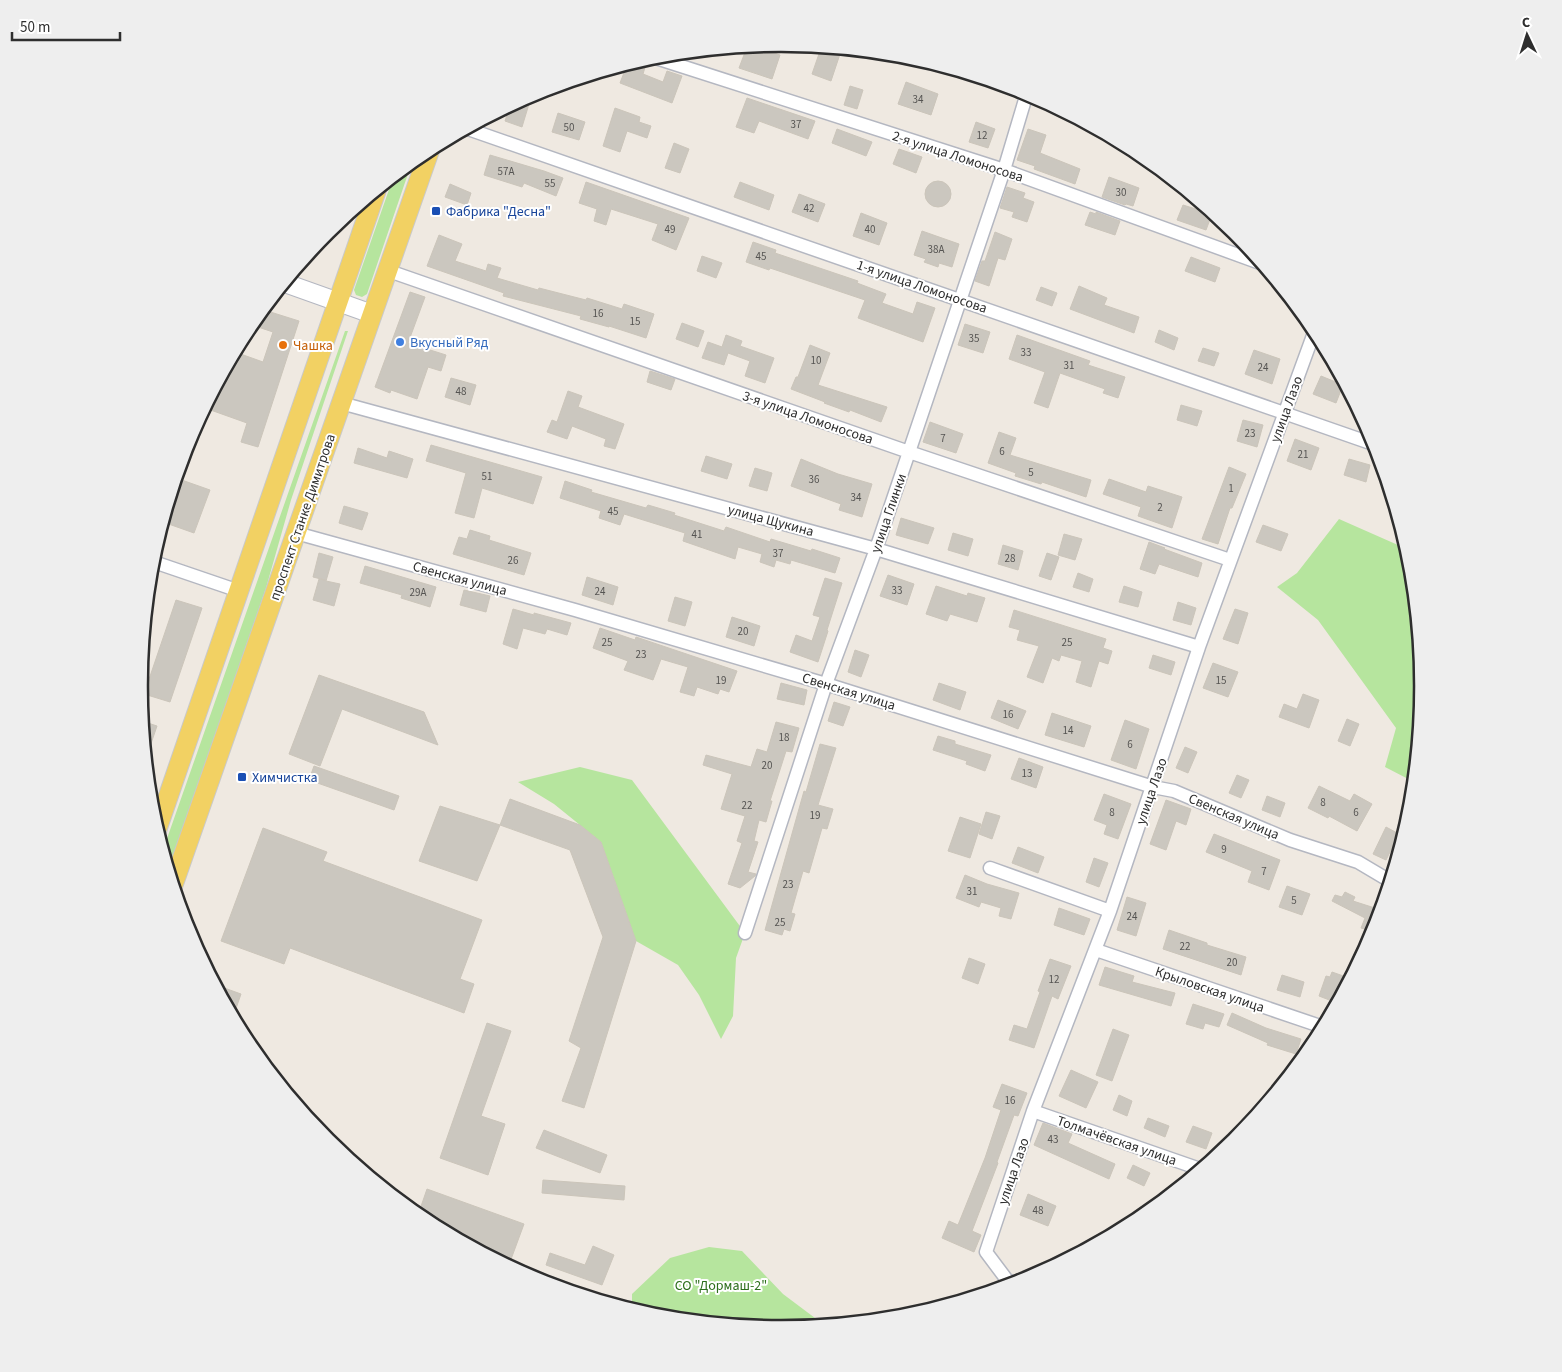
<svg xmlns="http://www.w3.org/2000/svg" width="1562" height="1372" font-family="'Source Sans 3',sans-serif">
	<rect width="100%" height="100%" fill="#efe9e1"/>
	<path fill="#b6e59e" d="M412,162l-45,132 -5,3 -6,-2 -2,-5 39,-112z
		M345,331h3l-57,169 -25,88 -97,282 -6,-20z
		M1339,519l68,30 4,12 12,125 -9,96 -29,-15 11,-39 -78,-108 -41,-33 20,-14z
		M580,767l52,13 113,153 -9,25 -3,58 -12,23 -22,-44 -21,-30 -42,-24 -35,-99 -47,-38 -36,-22z
		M709,1247l33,4 41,43 40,30 -42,4 -126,-12 -23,-7v-15l38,-36z"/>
	<path fill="#cbc7bf" stroke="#cbc5ba" d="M755,46l25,9 -8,24 -33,-11 8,-21z
		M821,48l19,6 -9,27 -19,-7z
		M638,61l8,3 -3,10 20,8 4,-11 15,5 -10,27 -52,-20 7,-18z
		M906,82l32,12 -7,21 -33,-11z
		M850,86l13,4 -6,19 -13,-4z
		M532,94l-10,33 -17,-6 5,-15z
		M747,98l68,23 -7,18 -49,-18 -5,12 -18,-6z
		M615,108l25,9 -1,5 12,4 -4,12 -20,-7 -7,21 -17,-6z
		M558,113l27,9 -6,18 -27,-8z
		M976,122l19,7 -7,19 -19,-6z
		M837,129l35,13 -6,14 -34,-13z
		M1028,129l18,6 -6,18 40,16 -5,15 -41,-15 1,-3 -18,-6z
		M674,143l15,6 -9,24 -15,-5z
		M899,149l23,8 -6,16 -23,-9z
		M490,155l54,16 19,7 -7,18 -32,-13 -2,4 -38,-12z
		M1109,177l30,11 -6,18 -7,-2 -1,1 -23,-8z
		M925 194a13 13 0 1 1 26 0a13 13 0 1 1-26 0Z
		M586,182l103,36 -13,32 -24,-10 6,-16 -47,-15 -5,16 -12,-4 3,-12 -18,-6z
		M740,182l34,13 -5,15 -35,-13z
		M450,184l21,9 -4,12 -22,-8z
		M1007,187l18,6 -2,5 11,4 -7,20 -15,-5 2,-5 -14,-4z
		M799,194l26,10 -7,18 -26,-10z
		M1183,205l29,9 -6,16 -29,-10z
		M1090,212l6,2v-2l24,9 -5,14 -30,-10z
		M861,213l26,10 -8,22 -26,-9z
		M922,231l37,13 -7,23 -13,-4 -1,4 -14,-5 2,-3 -12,-4z
		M995,232l17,7 -7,21 -7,-2 -9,28 -14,-5 7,-20h3z
		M439,235l23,9 -7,17 31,10 2,-7 13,4 -4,10 41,12 1,-2 47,12 1,-2 35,11 2,-5 30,10 -8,24 -37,-12v1l-29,-8 1,-3 -78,-20 1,-3 -77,-27z
		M753,242l23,8 -1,3 83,28 -1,2 29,11 -4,9 31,11 4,-12 18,6 -12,34 -65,-24 7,-18 -95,-32 -1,2 -23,-8z
		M702,256l20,7 -6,15 -19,-7z
		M1191,257l29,11 -5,14 -30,-11z
		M1079,286l28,12 -3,7 35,12 -5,16 -64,-24z
		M1041,287l16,6 -5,13 -16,-6z
		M410,292l15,5 -17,46 38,12 -5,16 -13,-4 -11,32 -26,-9 -1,3 -15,-6z
		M264,310l35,11 -41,126 -17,-5 6,-19 -42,-15 30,-56 28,10 10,-30 -15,-5z
		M682,323l22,8 -6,16 -22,-8z
		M965,324l25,8 -7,21 -25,-8z
		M1159,330l19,8 -4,12 -19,-8z
		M726,335l16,6 -2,5 34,12 -9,25 -20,-7 5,-15 -22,-8 -4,12 -22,-7 6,-16 14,5z
		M1017,335l73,26 -2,4 37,12 -7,21 -15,-5 2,-4 -45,-16 -12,35 -14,-5 11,-31 -36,-13z
		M810,345l20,8 -12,32 69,22 -6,15 -31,-12 -1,2 -25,-9 1,-1 -34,-13 5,-12h2z
		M1203,348l16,5 -5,13 -16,-5z
		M1254,350l26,9 -8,25 -27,-10z
		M650,371l25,8 -4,11 -24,-8z
		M1321,376l22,9 -7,18 -23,-9z
		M451,378l25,7 -6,20 -25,-8z
		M568,391l14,5 -4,11 46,17 -9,25 -11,-3 2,-7 -34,-13 -5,13 -20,-7 5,-12 5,2z
		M1181,405l21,6 -5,15 -20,-6z
		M1243,420l20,5 -6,22 -20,-6z
		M930,422l33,12 -7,19 -33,-11z
		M999,432l17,6 -6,17 81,25 -5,17 -44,-15 -1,2 -26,-8 1,-3 -28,-10z
		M1295,439l24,9 -8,22 -24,-9z
		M431,445l111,32 -9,27 -51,-16 -8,30 -19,-5 11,-40 -40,-12z
		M358,448l29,10 2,-7 24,8 -6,19 -53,-15z
		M706,456l26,8 -5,15 -26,-8z
		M801,459l37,15 34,10 -10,33 -23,-7 2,-6 -50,-18z
		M1349,459l21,6 -4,17 -22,-7z
		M1229,467l17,7 -14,34h-2l-12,36 -16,-5z
		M755,468l17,5 -5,18 -18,-5z
		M176,478l34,12 -16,43 -31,-11z
		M1109,479l37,13 2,-6 34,11 -10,31 -34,-12 3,-9 -38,-13z
		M565,481l27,9 -1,2 55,16 2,-3 27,8 -1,2 50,16 2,-4 44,15 1,-3 40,12 1,-2 28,9 -5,15 -44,-13 -1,4 -14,-4 -2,7 -14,-5 2,-8 -24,-7 -3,12 -52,-18 2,-8 -61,-19 -4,11 -21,-7 2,-7 -41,-13z
		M344,506l24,7 -6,17 -23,-7z
		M901,518l33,10 -6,16 -32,-9z
		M1263,525l25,9 -7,17 -25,-9z
		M470,530l20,6 -1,4 42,13 -7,22 -71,-21 6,-17 8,2z
		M953,533l20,6 -5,17 -20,-6z
		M1064,534l18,5 -7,21 -17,-5z
		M1149,542l16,6 -1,1 38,14 -4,14 -39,-13 -4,10 -15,-5z
		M1003,545l20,6 -5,19 -20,-6z
		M319,553l14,4 -7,24 14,3 -6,22 -21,-6 6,-21 6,1 -12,-3z
		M1047,553l12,4 -8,23 -12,-4z
		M365,566l71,21 -6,20 -29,-9 1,-3 -42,-12z
		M1078,573l15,6 -4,13 -16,-5z
		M888,575l26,9 -7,21 -27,-9z
		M587,577l31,10 -5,18 -31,-10z
		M825,578l17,5 -15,47 1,1 -10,31 -28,-10 6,-17 16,6 8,-24 -7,-2z
		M936,586l31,10 1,-3 17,5 -8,24 -27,-8 -3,7 -21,-7z
		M1124,586l18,6 -4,15 -19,-5z
		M464,590l26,6 -4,16 -26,-7z
		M675,597l17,5 -7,24 -17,-5z
		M176,600l26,8 -32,94 -26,-8z
		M1178,602l18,6 -5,17 -18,-5z
		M513,609l21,6v-2l37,10 -4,12 -20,-6 -2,5 -22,-6 -6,21 -14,-5z
		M1235,609l13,4 -10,31 -15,-5z
		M1014,610l92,29 -3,9 9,3 -4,13 -9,-3 -8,26 -15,-5 6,-21 -21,-6 -2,6 -7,-3 -9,25 -16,-6 12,-31 -22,-6 3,-10 -11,-3z
		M732,617l28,9 -6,20 -28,-9z
		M600,628l35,12 1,-3 101,34 -8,21 -9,-3 -2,5 -21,-7 -3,9 -14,-4 8,-25 -27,-8 -8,21 -29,-10 4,-9 -35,-13z
		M855,650l14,5 -8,22 -13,-5z
		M1153,655l22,7 -4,13 -22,-7z
		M1213,663l25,9 -10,25 -25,-9z
		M319,675l105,37 14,33 -96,-36 -22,57 -31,-12z
		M781,683l26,7 -3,15 -27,-6z
		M939,683l27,9 -6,18 -27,-10z
		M1303,694l16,6 -10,28 -30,-11 5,-13 13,5z
		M998,700l28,11 -8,18 -27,-11z
		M834,702l16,5 -7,19 -15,-5z
		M1052,713l39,13 -7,21 -39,-12z
		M1347,719l12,5 -9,22 -12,-5z
		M1125,720l24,9 -13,40 -25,-9z
		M142,721l15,5 -11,32z
		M776,722l23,6 -7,24 -6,-1 -16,50h2l-6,21 -7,-2 -5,21 4,1 -10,30 8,2 -1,2 -15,12 -12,-4 14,-41 -5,-2 8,-25 -24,-7 11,-35 -29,-9 3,-10 45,12 6,-18 10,3z
		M938,736l17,5v3l36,11 -6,16 -19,-7 1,-3 -34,-11z
		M820,744l16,4 -18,57 15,4 -6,20 -5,-1 -13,45 -6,-2 -12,42 4,1 -5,17 -6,-2 -2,6 -17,-5 39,-139 2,1z
		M1185,747l12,5 -9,21 -12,-5z
		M1019,758l24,9 -7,21 -25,-9z
		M314,766l85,30 -5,14 -85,-30z
		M1237,775l12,5 -8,18 -12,-5z
		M1319,786l31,15 4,-7 18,10 -15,27 -28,-15 -1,2 -20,-10z
		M1104,794l27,10 -13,35 -14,-5 3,-9 -13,-5z
		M1267,796l18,7 -5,14 -18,-7z
		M510,799l70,26 21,17 35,99 -52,167 -22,-7 19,-53 -12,-7 34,-104 -33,-87 -70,-25z
		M1166,800l25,9 -5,16 -10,-4 -10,29 -16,-6z
		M440,806l60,19 -23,56 -58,-20z
		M986,812l14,4 -8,23 -13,-5z
		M960,817l21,7 -11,34 -22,-7z
		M1386,827l13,7 -13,26 -13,-6z
		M263,828l64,24 -4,9 159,59 -22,59 14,5 -10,29 -174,-65 -6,16 -63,-23z
		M1214,834l66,26 -11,30 -21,-8 4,-11 -46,-19z
		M1018,847l26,10 -6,16 -26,-10z
		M1094,858l14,5 -9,24 -13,-5z
		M965,875l22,9 32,9 -8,26 -12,-3 2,-8 -20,-6 -2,5 -23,-9z
		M1287,886l23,8 -8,21 -23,-8z
		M1345,892l10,5 -2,4 28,9 -7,22 -13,-4 4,-10 -33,-17 3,-6 7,2z
		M1127,897l19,6 -10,33 -19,-6z
		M1059,908l31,11 -6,16 -30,-10z
		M1169,930l38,13v2l39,12 -5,18 -78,-26z
		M969,958l16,6 -7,20 -16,-6z
		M1050,959l21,7 -13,33 -6,-3 -18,52 -25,-8 5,-15 13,4 13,-37 -2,-1z
		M1105,967l29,9 -2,6 43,11 -4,13 -72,-21z
		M1332,972l17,6 -12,25 -18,-7 7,-20 4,1z
		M1282,975l22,7 -4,15 -23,-7z
		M216,985l25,9 -8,23 -3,-6z
		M1193,1004l31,10 -5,13 -14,-4 -2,6 -17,-5z
		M1232,1013l34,15 35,11 -5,15 -29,-9 1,-2 -41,-18z
		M487,1023l24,8 -30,85 24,8 -17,51 -48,-17z
		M1113,1029l16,6 -17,46 -16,-6z
		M1071,1070l27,12 -12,26 -27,-12z
		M1002,1084l25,9 -9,23 -4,-1 -17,47 1,1 -26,68 9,4 -7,17 -32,-14 7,-17 9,4 27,-67 16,-48 -8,-3z
		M1119,1095l13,6 -5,15 -14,-6z
		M1148,1118l21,8 -4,11 -21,-9z
		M1043,1123l29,11 -4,9 47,21 -6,15 -75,-34z
		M1193,1126l19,7 -6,16 -20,-7z
		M544,1130l63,25 -7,18 -64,-25z
		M1133,1165l17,8 -6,13 -17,-8z
		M543,1180l82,6 -1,14 -82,-7z
		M427,1189l97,35 -14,38 -22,-8 -64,-34 -6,-5z
		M1028,1194l28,12 -8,20 -28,-11z
		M593,1246l21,9 -12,30 -56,-20 4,-12 35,12z"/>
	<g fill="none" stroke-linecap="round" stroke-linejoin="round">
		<g stroke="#b4b7c1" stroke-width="15">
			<path id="street" d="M653,57l351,113 256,93
				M468,129l908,316
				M386,270l523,182 321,108
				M341,403l535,146 323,98
				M296,533l279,77 251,74 327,103 21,4 116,49 68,22 32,19
				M151,561l88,30
				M990,868l120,43
				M745,933l81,-249 50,-135 33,-97 95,-282 23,-77
				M1096,950l227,77
				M1033,1111l167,58
				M1015,1283l-8,-3 -21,-28 47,-141 77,-200 89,-264 116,-317"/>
		</g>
		<g stroke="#b4b7c1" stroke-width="20">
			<path id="secondary" d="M285,283l87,31"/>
		</g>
		<g stroke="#c9c9c9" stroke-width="21">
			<path id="primary" d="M157,829l219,-638
				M173,885l257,-736"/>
		</g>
		<use href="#street" stroke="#fff" stroke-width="12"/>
		<use href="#secondary" stroke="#fff" stroke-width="18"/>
		<use href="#primary" stroke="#f2d163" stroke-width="19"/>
	</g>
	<g fill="#1a4fb4" stroke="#fff" stroke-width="2">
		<rect x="431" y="206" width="10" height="10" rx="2.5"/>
		<rect x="237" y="772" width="10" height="10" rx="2.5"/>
	</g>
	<circle fill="#3f7fe0" stroke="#fff" stroke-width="2" cx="400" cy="342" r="5"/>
	<circle fill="#e8710a" stroke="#fff" stroke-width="2" cx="283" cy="345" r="5"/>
	<g text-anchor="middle" stroke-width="4" stroke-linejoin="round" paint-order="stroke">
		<g font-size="11" fill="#555452">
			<text x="918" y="103">34</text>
			<text x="796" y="128">37</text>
			<text x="569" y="131">50</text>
			<text x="982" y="139">12</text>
			<text x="506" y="175">57А</text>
			<text x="550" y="187">55</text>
			<text x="1121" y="196">30</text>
			<text x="809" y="212">42</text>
			<text x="670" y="233">49</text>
			<text x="870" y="233">40</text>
			<text x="936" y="253">38А</text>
			<text x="761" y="260">45</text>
			<text x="598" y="317">16</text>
			<text x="635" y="325">15</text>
			<text x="974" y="342">35</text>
			<text x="1026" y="356">33</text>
			<text x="816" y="364">10</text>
			<text x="1069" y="369">31</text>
			<text x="1263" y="371">24</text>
			<text x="461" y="395">48</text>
			<text x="1250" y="437">23</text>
			<text x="943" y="442">7</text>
			<text x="1002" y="455">6</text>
			<text x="1303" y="458">21</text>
			<text x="1031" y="476">5</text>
			<text x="487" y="480">51</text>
			<text x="814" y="483">36</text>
			<text x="1231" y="492">1</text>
			<text x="856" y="501">34</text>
			<text x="1160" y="511">2</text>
			<text x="613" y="515">45</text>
			<text x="697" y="538">41</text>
			<text x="778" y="557">37</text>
			<text x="1010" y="562">28</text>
			<text x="513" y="564">26</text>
			<text x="897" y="594">33</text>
			<text x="600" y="595">24</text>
			<text x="418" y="596">29А</text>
			<text x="743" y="635">20</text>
			<text x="607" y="646">25</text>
			<text x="1067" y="646">25</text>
			<text x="641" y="658">23</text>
			<text x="721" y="684">19</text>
			<text x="1221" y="684">15</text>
			<text x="1008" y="718">16</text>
			<text x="1068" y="734">14</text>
			<text x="784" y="741">18</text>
			<text x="1130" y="748">6</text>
			<text x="767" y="769">20</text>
			<text x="1027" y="777">13</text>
			<text x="1323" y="806">8</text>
			<text x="747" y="809">22</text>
			<text x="1112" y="816">8</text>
			<text x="1356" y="816">6</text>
			<text x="815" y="819">19</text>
			<text x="1224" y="853">9</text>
			<text x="1264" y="875">7</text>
			<text x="788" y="888">23</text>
			<text x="972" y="895">31</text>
			<text x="1294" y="904">5</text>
			<text x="1132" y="920">24</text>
			<text x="780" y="926">25</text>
			<text x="1185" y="950">22</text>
			<text x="1232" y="966">20</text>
			<text x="1054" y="983">12</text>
			<text x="1010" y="1104">16</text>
			<text x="1053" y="1143">43</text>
			<text x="1038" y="1214">48</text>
		</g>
		<g font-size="14" fill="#2e2e2e" stroke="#fff">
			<text transform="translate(958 156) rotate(18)" y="5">2-я улица Ломоносова</text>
			<text transform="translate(922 286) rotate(19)" y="5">1-я улица Ломоносова</text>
			<text transform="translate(1286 409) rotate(-70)" y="5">улица Лазо</text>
			<text transform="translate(808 417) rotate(19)" y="5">3-я улица Ломоносова</text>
			<text transform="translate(888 513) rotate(-71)" y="5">улица Глинки</text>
			<text transform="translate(302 517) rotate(-71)" y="5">проспект Станке Димитрова</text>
			<text transform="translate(771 520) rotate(15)" y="5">улица Щукина</text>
			<text transform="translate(460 578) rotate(15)" y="5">Свенская улица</text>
			<text transform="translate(849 691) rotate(17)" y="5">Свенская улица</text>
			<text transform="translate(1151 791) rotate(-71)" y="5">улица Лазо</text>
			<text transform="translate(1234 816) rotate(23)" y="5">Свенская улица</text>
			<text transform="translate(1210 989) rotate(19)" y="5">Крыловская улица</text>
			<text transform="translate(1117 1140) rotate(19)" y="5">Толмачёвская улица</text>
			<text transform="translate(1013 1171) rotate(-71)" y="5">улица Лазо</text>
		</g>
		<g font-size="14" fill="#164399" stroke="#fff" text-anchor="start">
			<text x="446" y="216">Фабрика "Десна"</text>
			<text x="252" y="782">Химчистка</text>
		</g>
		<g font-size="14" fill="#366cbe" stroke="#fff" text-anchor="start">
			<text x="410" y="347">Вкусный Ряд</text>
		</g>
		<g font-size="14" fill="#c56008" stroke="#fff" text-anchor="start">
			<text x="293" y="350">Чашка</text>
		</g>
		<g font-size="14" fill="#2c6e1b" stroke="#fff">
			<text x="721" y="1290">СО "Дормаш-2"</text>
		</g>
	</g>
	<path d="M0 0H1562V1372H0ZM781 52H781A633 633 0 0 1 1414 685V687A633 633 0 0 1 781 1320H781A633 633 0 0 1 148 687V685A633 633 0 0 1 781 52Z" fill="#eee" fill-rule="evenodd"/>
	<path fill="none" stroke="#2e2e2e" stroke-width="2.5" d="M781 52H781A633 633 0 0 1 1414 685V687A633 633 0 0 1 781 1320H781A633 633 0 0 1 148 687V685A633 633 0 0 1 781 52Z"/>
	<g transform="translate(1527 35) rotate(356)" stroke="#ffffff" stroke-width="4" paint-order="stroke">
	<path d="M0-4L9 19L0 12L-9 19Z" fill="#2e2e2e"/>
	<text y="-8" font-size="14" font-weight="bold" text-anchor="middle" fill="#2e2e2e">С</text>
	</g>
	<path d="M12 32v8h108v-8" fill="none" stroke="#2e2e2e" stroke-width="2.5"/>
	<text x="20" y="32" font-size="15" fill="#2e2e2e" stroke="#ffffff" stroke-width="4" paint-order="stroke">50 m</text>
</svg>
